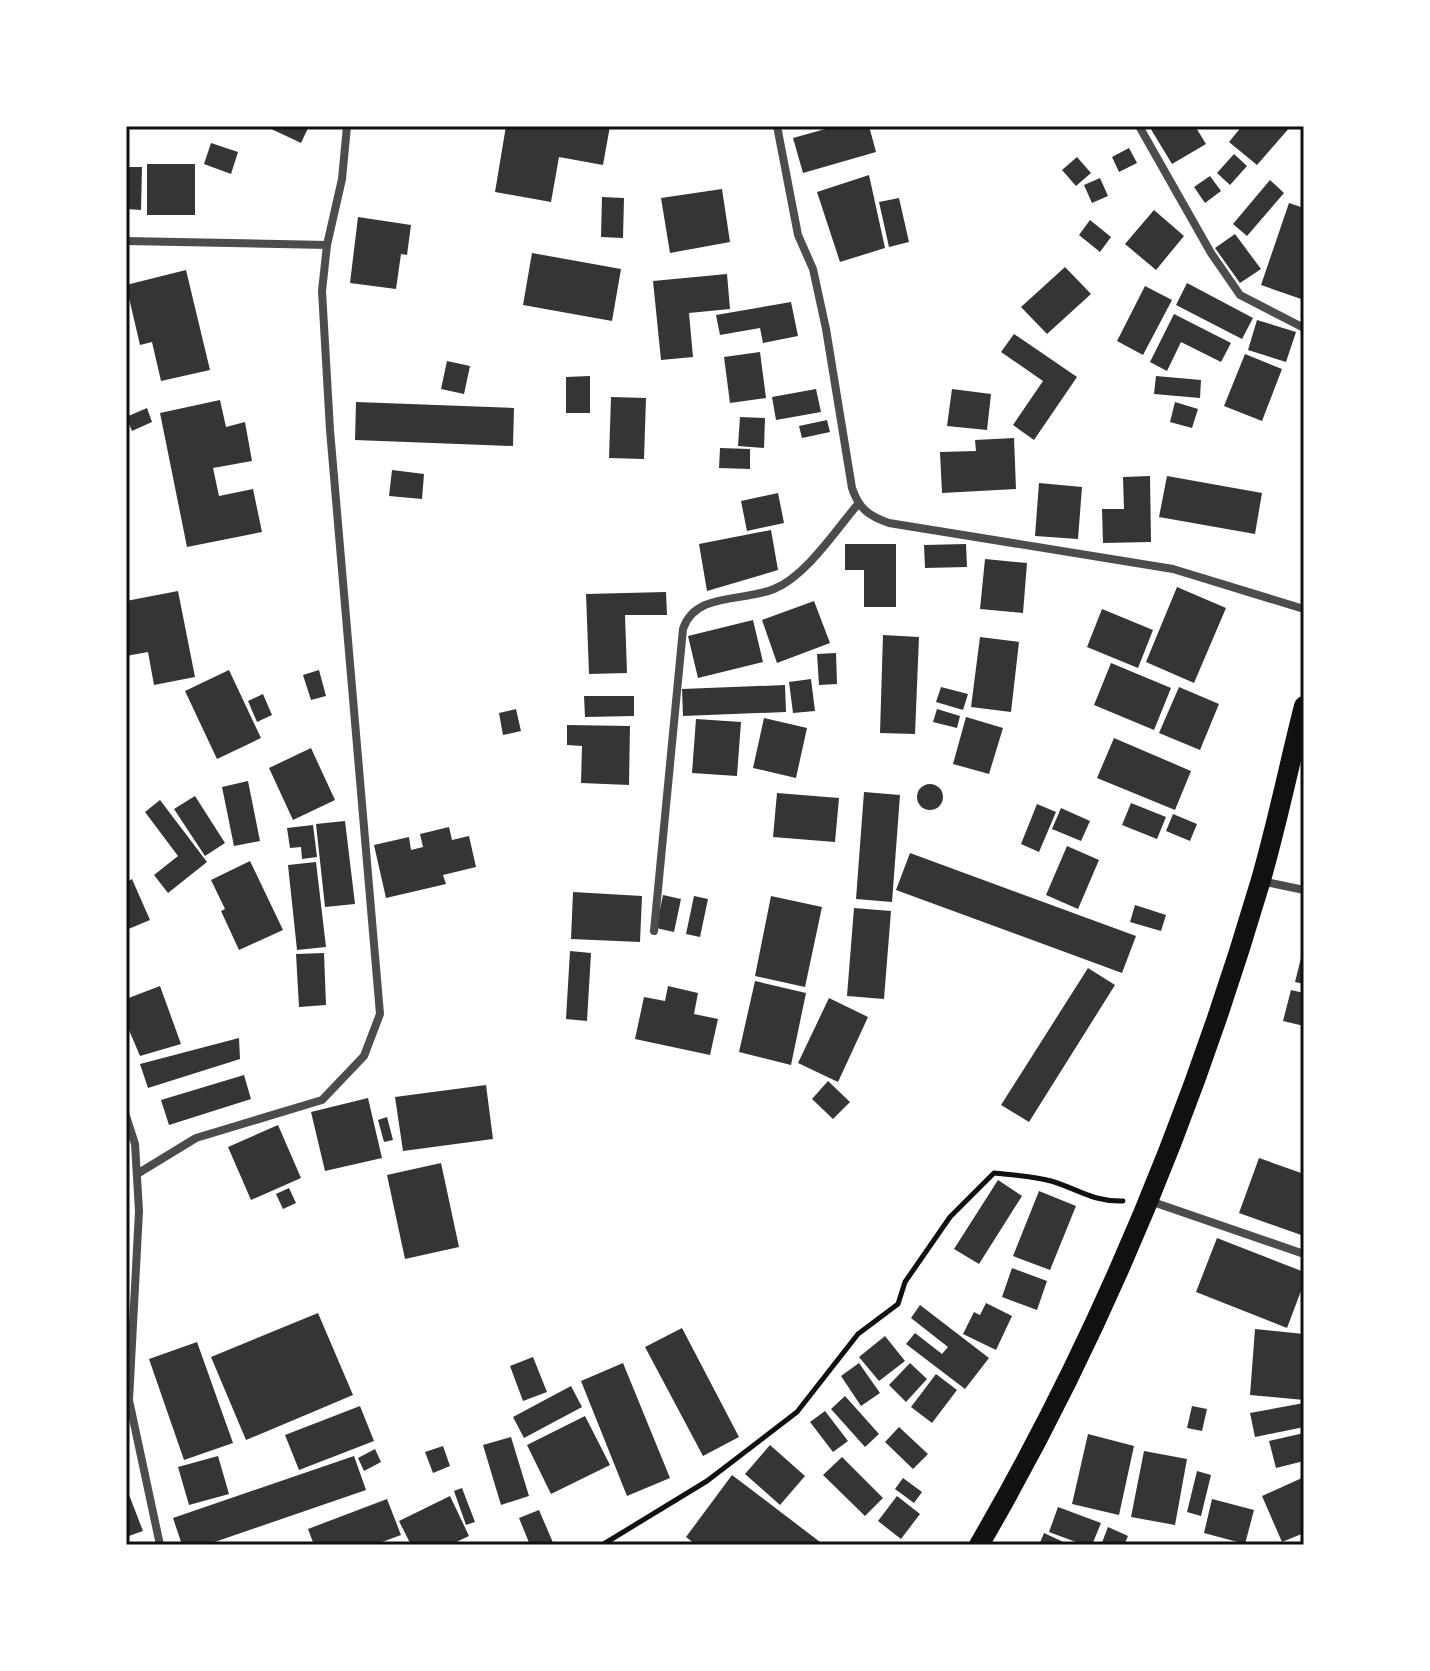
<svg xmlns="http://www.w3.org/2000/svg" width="1430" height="1671" font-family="'DejaVu Sans',sans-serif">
	<rect width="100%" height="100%" fill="#fff"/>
	<path fill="#353535" d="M265,126h44l-8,17z
		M506,126h104l-7,39 -44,-8 -8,45 -56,-10z
		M836,126h33l7,26 -73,21 -10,-35z
		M1149,126h46l11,18 -34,20z
		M1242,126h49l-34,39 -28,-23z
		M211,143l27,9 -7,22 -27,-10z
		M1129,148l8,15 -18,9 -7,-15z
		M1234,154l13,12 -17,19 -13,-12z
		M1077,157l14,16 -15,13 -14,-16z
		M147,164h48v51h-48z
		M126,167h16l-1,43 -15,-1z
		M869,175l16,73 -45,14 -23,-70z
		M1210,176l11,15 -16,12 -11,-16z
		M1100,178l8,18 -16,7 -8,-18z
		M1270,180l14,13 -37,43 -14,-12z
		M722,189l8,53 -60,11 -9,-55z
		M602,197l22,1 -1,40 -22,-1z
		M899,198l10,44 -20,5 -10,-45z
		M1289,203l15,5v92l-43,-15z
		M1154,210l30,26 -28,34 -31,-26z
		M358,217l53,8 -4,30 -6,-1 -5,35 -46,-6z
		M1090,220l21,17 -11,15 -21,-17z
		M1235,234l26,35 -21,14 -25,-35z
		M532,253l89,16 -9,52 -89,-16z
		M1065,267l26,27 -44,40 -26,-27z
		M186,270l24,100 -49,11 -9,-39 -12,3 -14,-60z
		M727,274l3,35 -41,4 4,44 -32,3 -8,-79z
		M1187,283l66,35 -11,21 -66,-34z
		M1145,286l27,14 -29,55 -26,-14z
		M791,302l7,34 -35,7 -3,-15 -40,7 -4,-20z
		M1174,314l57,29 -10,19 -40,-20 -14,29 -17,-9z
		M1257,320l39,12 -10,30 -38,-12z
		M1014,334l63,43 -43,63 -21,-15 30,-44 -42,-29z
		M760,352l6,46 -36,5 -6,-46z
		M1245,354l37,15 -20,52 -38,-15z
		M447,361l23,5 -6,28 -23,-5z
		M590,376v37h-24v-36z
		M1156,376l45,4 -1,18 -46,-4z
		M816,389l5,23 -45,8 -4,-23z
		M952,389l39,5 -4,36 -40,-4z
		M611,397l35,1 -2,61 -35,-1z
		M220,400l6,27 19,-5 7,39 -39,7 6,28 34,-7 9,43 -75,15 -27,-134z
		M356,402l158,6 -1,38 -158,-6z
		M1175,402l23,7 -6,19 -22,-6z
		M147,408l5,14 -20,9 -6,-14z
		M740,417l25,1 -1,30 -26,-2z
		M827,420l3,12 -28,6 -3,-12z
		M1014,438l2,51 -74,4 -2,-41 36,-1 -1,-11z
		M720,448l30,1v20l-31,-1z
		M392,470l32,4 -2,25 -33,-3z
		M1150,476l1,66 -48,1 -1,-34h22l-1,-32z
		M1167,476l95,17 -7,41 -96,-17z
		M1039,483l43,4 -4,52 -43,-3z
		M778,493l6,30 -37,8 -6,-30z
		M771,530l7,40 -71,21 -8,-47z
		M845,544h51v63h-32v-37h-19z
		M966,544l1,23 -42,1 -1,-23z
		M985,559l42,4 -4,50 -43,-4z
		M1177,587l49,21 -32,75 -48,-21z
		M178,591l17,86 -41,8 -6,-33 -22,4v-55z
		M666,592l1,23h-42l2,58 -38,1 -3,-80z
		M814,601l16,42 -53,20 -15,-43z
		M1102,609l51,21 -15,38 -51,-21z
		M753,620l10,42 -65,16 -10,-42z
		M883,635l36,2 -4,97 -35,-1z
		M980,637l39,5 -8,70 -40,-5z
		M836,653l1,31 -18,1 -2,-31z
		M1111,663l60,25 -17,42 -60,-25z
		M229,670l32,68 -44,21 -32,-68z
		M319,670l7,26 -15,4 -8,-25z
		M811,679l4,32 -22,2 -4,-31z
		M785,685l1,27 -103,4 -1,-27z
		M941,687l27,7 -5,16 -27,-8z
		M1179,687l40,17 -19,46 -41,-17z
		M263,694l9,21 -15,7 -9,-21z
		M584,696h50v20l-49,1z
		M516,709l5,22 -18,4 -4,-22z
		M937,709l23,7 -3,12 -24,-6z
		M966,717l37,11 -14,46 -36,-10z
		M764,718l43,10 -11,50 -43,-10z
		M696,719l45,3 -4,54 -45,-3z
		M567,725l63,1 -1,59 -48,-2 1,-37 -15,-1z
		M1114,738l77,33 -16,39 -78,-32z
		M311,748l24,52 -42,20 -24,-52z
		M248,781l12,60 -26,5 -12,-59z
		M917 797a13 13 0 1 1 26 0a13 13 0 1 1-26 0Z
		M864,792l36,3 -8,107 -36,-3z
		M777,793l62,5 -4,44 -62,-5z
		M195,796l30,47 -20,13 -31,-47z
		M160,800l47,62 -39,31 -14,-18 24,-19 -33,-44z
		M1131,803l35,14 -9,22 -35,-14z
		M1037,804l19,8 -17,40 -18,-8z
		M1061,808l29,13 -9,20 -29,-12z
		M1173,814l24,10 -7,17 -24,-10z
		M345,821l10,83 -30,3 -9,-83z
		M313,825l4,32 -15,2 -1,-12 -11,1 -3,-20z
		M449,827l3,13 17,-4 7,31 -33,8 3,9 -60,14 -12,-53 35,-8 2,13 12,-3 -3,-13z
		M1067,846l32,14 -21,49 -32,-14z
		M910,853l226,83 -14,37 -226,-83z
		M250,861l33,69 -44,20 -18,-39 4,-2 -14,-29z
		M316,862l10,85 -29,3 -9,-85z
		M132,879l18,41 -24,10v-48z
		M573,892l69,4 -2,46 -69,-3z
		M663,895l18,4 -7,33 -18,-4z
		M694,896l14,3 -8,38 -14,-3z
		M771,896l51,11 -17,80 -50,-11z
		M1135,905l31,10 -5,16 -31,-9z
		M854,908l37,3 -7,88 -37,-3z
		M1303,950h1v34l-9,-2z
		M570,951l21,2 -4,68 -21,-2z
		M324,953l2,52 -27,2 -3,-53z
		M1088,968l27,17 -86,137 -28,-17z
		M755,981l51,12 -15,72 -52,-13z
		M160,986l21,58 -41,12 -14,-33v-24z
		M668,986l30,7 -4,21 24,5 -8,36 -75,-16 9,-42 21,4z
		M1291,990l13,3v33l-21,-5z
		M829,998l39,19 -30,65 -40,-19z
		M239,1038l1,21 -92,29 -8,-24z
		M244,1075l7,24 -82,26 -8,-25z
		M828,1081l22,21 -17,17 -21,-20z
		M486,1085l7,54 -90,12 -8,-54z
		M368,1098l14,60 -57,13 -14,-59z
		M387,1117l6,23 -9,2 -6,-22z
		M278,1125l23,53 -50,22 -23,-53z
		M1259,1158l45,16v62l-65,-23z
		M441,1163l18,84 -54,12 -18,-84z
		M998,1180l24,16 -43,68 -25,-15z
		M289,1188l7,15 -13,6 -7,-15z
		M1039,1191l37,15 -26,64 -37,-14z
		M1217,1238l87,34v11l-17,45 -91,-36z
		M1012,1268l35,13 -10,29 -35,-13z
		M986,1303l26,13 -16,34 -33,-16 11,-22 6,3z
		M920,1305l69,53 -24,31 -59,-45 9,-11 27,21 6,-7 -37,-29z
		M318,1313l35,82 -107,45 -35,-83z
		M682,1328l57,109 -36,19 -58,-109z
		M1255,1329l49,5v66l-54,-5z
		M885,1336l20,25 -26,20 -20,-24z
		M197,1342l36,101 -49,17 -35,-101z
		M533,1357l14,35 -24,9 -13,-35z
		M623,1363l47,115 -43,18 -46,-115z
		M859,1363l21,30 -19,13 -20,-30z
		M910,1363l17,16 -21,23 -17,-17z
		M936,1374l21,16 -25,33 -21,-16z
		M571,1386l11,21 -58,31 -11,-21z
		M845,1396l34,38 -14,13 -34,-38z
		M1304,1403v24l-49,10 -5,-24z
		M360,1406l14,35 -75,29 -14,-35z
		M1192,1406l15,3 -5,22 -15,-3z
		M825,1411l23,30 -15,11 -23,-30z
		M585,1416l25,49 -59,29 -24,-49z
		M899,1427l29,27 -15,15 -28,-27z
		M1304,1433v28l-28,7 -7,-27z
		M1088,1434l46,12 -15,69 -47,-11z
		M511,1437l18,59 -28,9 -18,-60z
		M770,1445l35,31 -25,29 -35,-31z
		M443,1446l7,20 -17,7 -8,-21z
		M375,1449l6,13 -17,9 -6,-13z
		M1144,1451l43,8 -12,66 -44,-8z
		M218,1456l11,38 -40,11 -11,-38z
		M354,1456l12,34 -160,55h-24l-9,-27z
		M842,1457l41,41 -18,18 -42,-41z
		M1197,1471l14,4 -10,41 -14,-4z
		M732,1475l92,70h-128l-10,-8z
		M1304,1477v56l-22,9 -20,-46z
		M903,1478l19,14 -8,11 -19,-14z
		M126,1487l17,44 -17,6z
		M462,1488l13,34 -9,3 -12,-34z
		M450,1496l19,40 -19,9h-39l-12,-24z
		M897,1496l23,18 -19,25 -23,-18z
		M387,1499l14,36 -27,10h-60l-6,-16z
		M1212,1499l42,11 -9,34 -41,-11z
		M1058,1507l43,16 -9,22h-8l-35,-13z
		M539,1510l15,35h-24l-11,-27z
		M1108,1527l20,9 -4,9h-23z
		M1044,1533l26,12h-31z"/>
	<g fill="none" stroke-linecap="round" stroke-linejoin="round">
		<path stroke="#111" stroke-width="5" d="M602,1545l105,-64 90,-69 61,-78 40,-30 7,-22 45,-65 44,-44c19,2 39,3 57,8 27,8 42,21 72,20"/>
		<path stroke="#4c4c4c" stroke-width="8" d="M777,126l21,109 15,34 13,60 26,159c7,21 17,28 37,35l284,46 131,40
			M1139,126l72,127 29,42 64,33
			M126,241l201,4
			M1261,881l43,9
			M654,931l29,-302c12,-37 60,-27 91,-40 32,-13 62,-59 84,-85
			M126,1116l9,28 4,67 -10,189 31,145
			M137,1174l59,-36 126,-38 42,-44 16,-42 -50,-584 -8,-139 5,-46 15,-66 5,-53
			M1150,1201l154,53"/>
		<path stroke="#111" stroke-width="20" d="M979,1545c121,-208 213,-432 281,-662 17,-58 29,-118 44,-177"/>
	</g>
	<rect width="1430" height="1671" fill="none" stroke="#ffffff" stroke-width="256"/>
	<rect x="128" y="128" width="1174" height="1415" fill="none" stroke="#111" stroke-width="3"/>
</svg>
